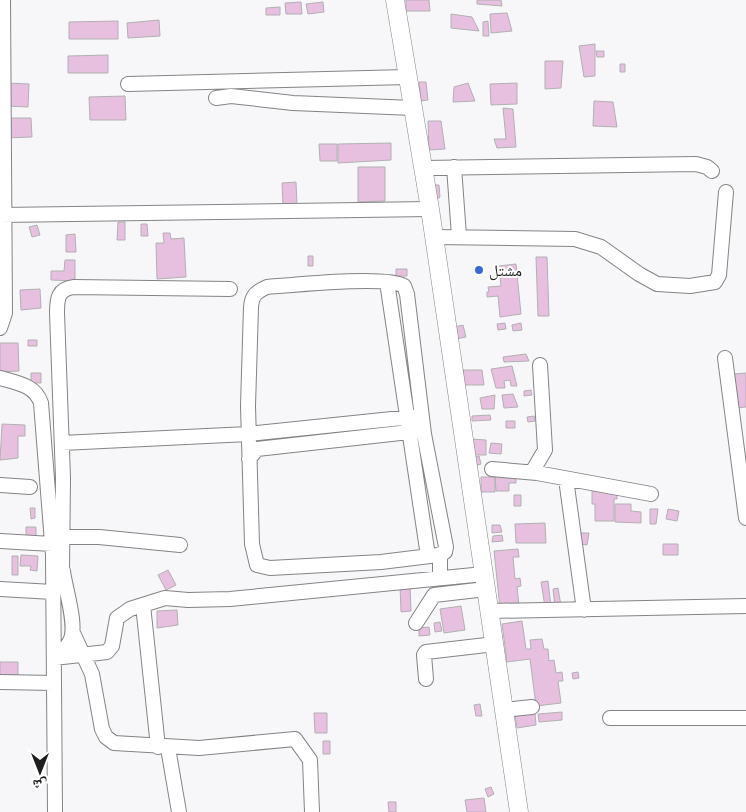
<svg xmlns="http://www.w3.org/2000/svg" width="746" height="812" font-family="Poppins,'Noto Naskh Arabic',sans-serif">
	<rect width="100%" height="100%" fill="#f7f7fa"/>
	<path fill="#e6c0de" stroke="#b2b0b1" d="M406,0h23l1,11h-24z
		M477,0h24l1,6 -25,-2z
		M301,2l1,12h-16l-1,-11z
		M323,2l1,10 -16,2 -2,-10z
		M280,7v8h-14v-7z
		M507,13l5,18 -21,2 -1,-19z
		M451,14l21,3 7,14 -28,-3z
		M159,20l1,16 -32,2 -1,-15z
		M118,21v18h-49v-17z
		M488,21l1,15h-6v-14z
		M595,44v32l-11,1 -5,-31z
		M596,51h8v6h-7z
		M108,55v18h-40v-17z
		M545,61h18l-2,27 -16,1z
		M620,64h5v8h-5z
		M419,82h7l2,18 -7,1z
		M7,83l22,1 -1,23 -22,-1z
		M468,83l7,18 -22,1 1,-15z
		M517,83v21l-26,1 -1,-21z
		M125,96l1,24h-36l-1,-23z
		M594,101l19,1 4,25 -24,-1z
		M503,108l10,1 3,38 -19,1 -3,-9h12z
		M11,118h20l1,19 -27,1 -1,-10h7z
		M428,121h13l4,28 -16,1z
		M391,143v17l-53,3v-19z
		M319,144h18v17h-17z
		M358,167h27v34l-27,1z
		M296,182l1,22 -14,1 -1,-22z
		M429,185h10l1,12 -7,6z
		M118,222h7v18h-8z
		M141,224h6l1,12h-7z
		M37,225l3,10 -8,2 -3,-10z
		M163,233h7l1,6 13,-1 2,39 -29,2 -1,-36h8z
		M75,234l1,18h-10v-17z
		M308,256h5v10h-5z
		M536,257h11l2,59h-11z
		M65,260h10v21l-24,-1v-9h13z
		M516,264l5,50 -21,3 -2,-21 -11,1v-5h2l-1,-5 13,-1 -2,-20z
		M396,269h11v7h-11z
		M40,289l1,19 -20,2 -1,-20z
		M505,323l1,6 -8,1 -1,-6z
		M521,323l1,7 -9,1 -1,-6z
		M463,325l3,12 -10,2 -2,-12z
		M28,340h9v6h-9z
		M0,343h18l1,28 -19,1z
		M526,354l3,7 -25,1 -1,-5z
		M512,366l5,20h-6l-1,-6 -6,1 1,7h-9l-5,-19z
		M463,370h19l2,15h-20z
		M31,373h10v10h-10z
		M746,373v34l-9,1 -3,-34z
		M531,390l1,5 -8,1v-5z
		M513,394l5,13 -14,1 -2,-13z
		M495,395l-1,14h-12l-2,-11z
		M490,415l1,5 -19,1v-5z
		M534,416l1,5 -7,1 -1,-5z
		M506,421h9v7h-9z
		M2,424l23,1v11h-7v22l-18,2z
		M471,439l15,1v15h-15z
		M491,443l11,1 -1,10 -12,-1z
		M479,456l2,8 -6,2 -2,-8z
		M516,475v8h-7v8h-13l-1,-15z
		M481,477h14v15h-14z
		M592,491l25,2v6h-3v22h-19v-17h-3z
		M514,495h7v11h-7z
		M615,504h16v7l10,1v11l-26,-1z
		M30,508h5v10l-4,1z
		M650,509h8l-2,15h-6z
		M668,509l11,2 -2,10 -11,-2z
		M545,523l1,20h-30l-1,-19z
		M492,525h8l2,7 -10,1z
		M26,527h10v11h-10z
		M581,533h8l-2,12 -7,-1z
		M502,535l1,6 -11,1 1,-6z
		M663,544h15v11h-15z
		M518,549l1,8h-6l2,22 5,-1 1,8 -4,1 2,19 -19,2 -6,-57z
		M21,555l17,1 -1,15 -7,-1 1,-4h-11z
		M12,556h6v19h-6z
		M168,570l8,15 -10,5 -8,-15z
		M548,581l3,25 -6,1 -4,-25z
		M400,585h10l1,26 -10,1z
		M558,588l3,18 -6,1 -2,-18z
		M461,606l4,24 -21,3 -4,-24z
		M177,610l1,15 -21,3v-17z
		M522,621l4,28h5l-1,-9 12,-1 2,10h4l1,12 5,-1 2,13 6,-1 1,9h-5l3,22 -25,3 -6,-47 -23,3 -5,-38z
		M440,622l2,9 -7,1 -1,-9z
		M429,627l1,8 -11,1v-8z
		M0,662h18v13h-18z
		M578,672l1,6 -6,1 -1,-6z
		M480,704l2,12h-6l-2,-11z
		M562,712v8l-23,2 -1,-8z
		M314,713h13v20h-12z
		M535,713l1,12 -19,3 -2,-12z
		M323,741h7v13h-7z
		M491,787l3,7 -6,3 -3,-8z
		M484,798l2,14h-19l-2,-12z
		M388,802h8v10h-7z"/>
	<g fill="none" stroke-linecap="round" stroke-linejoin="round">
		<g stroke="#848486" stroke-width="16">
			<path id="minor" d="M128,84l280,-7
				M216,98l15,-2 62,7 120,5
				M454,167l5,69
				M423,168l273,-4 11,3 5,4
				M0,215l430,-6
				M434,237l141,2 26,8 38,27 18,10 33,2 25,-4 4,-7 7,-83
				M387,282l41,274
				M0,328l5,-15 -2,-313
				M725,358l21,160
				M0,378c17,5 35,7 41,25l12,152 2,257
				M62,443l186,-9 173,-18
				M249,459l8,-10 161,-18
				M492,469l45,4 114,21
				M532,472l13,-22 -5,-85
				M566,479l18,131
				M0,485l30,2
				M53,537h46l81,8
				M0,541l52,3
				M438,555l7,-3 1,-5 -22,-113 -17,-140 -3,-8c-17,-11 -112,-1 -137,1 -11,5 -15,8 -16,20l-3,99 4,138 5,21 13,3 111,-6 57,-7 2,4v19
				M53,586l6,-4 3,-12 1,-92 -6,-165c0,-15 1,-24 17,-26l156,2
				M0,589l53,3
				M143,605l15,142
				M490,611l256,-5
				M416,623l18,-28 52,-6
				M73,633l19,41 10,55 4,8 8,6 85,5 96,-9 15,21 2,52
				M54,658l53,-6 5,-6 5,-28 13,-9 35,-11 23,2 42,-1 254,-25
				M54,658c6,-5 13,-10 16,-17 8,-14 -5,-53 -7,-70
				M426,679l-2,-24 2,-3 69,-8
				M0,682l54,1
				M504,710l28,-3
				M610,718h136
				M168,748l11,64"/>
		</g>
		<g stroke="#848486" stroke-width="19">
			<path id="major" d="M395,0l35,209 89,603"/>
		</g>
		<use href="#minor" stroke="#fff" stroke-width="14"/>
		<use href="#major" stroke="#fff" stroke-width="18"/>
	</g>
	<circle fill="#3968d8" stroke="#fff" stroke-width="2" cx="479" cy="270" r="5"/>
	<g text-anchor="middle" stroke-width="4" stroke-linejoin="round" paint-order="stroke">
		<g font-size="16" fill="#1e1e1f" stroke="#fff" text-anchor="start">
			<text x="489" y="276">مشتل</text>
		</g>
	</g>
	<g transform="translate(40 772) rotate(180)" stroke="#ffffff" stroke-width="4" paint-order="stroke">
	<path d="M0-4L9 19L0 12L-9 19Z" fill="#1e1e1f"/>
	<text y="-8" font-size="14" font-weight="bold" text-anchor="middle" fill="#1e1e1f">ش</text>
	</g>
</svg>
